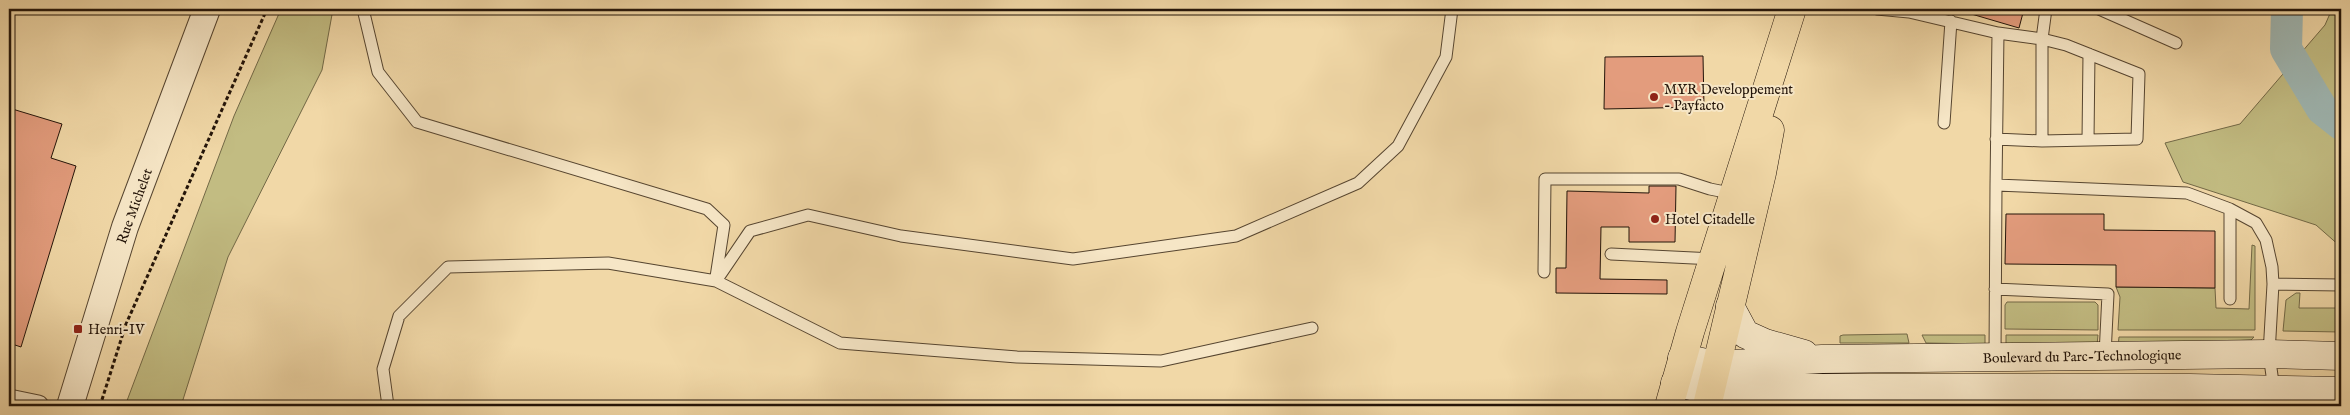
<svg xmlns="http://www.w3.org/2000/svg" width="2350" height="415" font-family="'IM FELL English',serif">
	<rect width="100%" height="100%" fill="#f1d8a7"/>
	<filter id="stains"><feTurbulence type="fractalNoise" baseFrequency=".004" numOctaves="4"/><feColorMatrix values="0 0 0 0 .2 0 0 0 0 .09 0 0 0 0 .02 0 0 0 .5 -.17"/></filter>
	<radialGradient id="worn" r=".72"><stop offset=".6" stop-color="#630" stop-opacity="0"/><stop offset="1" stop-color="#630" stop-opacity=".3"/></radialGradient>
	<path fill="#c2bc82" stroke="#726846" d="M281,9h52l-11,61 -94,187 -47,149h-56l109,-290z
		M2332,9h9v238l-25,-22 -133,-43 -18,-39 75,-19 85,-99z
		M2252,245l3,1v84h-137l2,-33 -4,-10 99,1 1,20 33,1z
		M2296,293h4l-1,15h42v24l-58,-1 3,-31z
		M2007,302h88l3,3v25l-93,-1v-24z
		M1907,334l2,9h-69v-7l3,-1z
		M1922,335h63v9l-59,-1z
		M2006,335h92l-1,10 -91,-1z
		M2119,337h135l-3,3 -133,6z
		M2095,400h60l15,6h-74z"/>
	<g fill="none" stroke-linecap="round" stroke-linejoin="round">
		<path stroke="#9fb7b3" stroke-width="32" d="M2287,9l-1,40 36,60 19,15"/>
	</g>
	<path fill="#e39c7d" stroke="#231409" d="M1968,9h56l-5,19 -51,-15z
		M1703,56l1,51 -100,2 1,-52z
		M9,108l53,16 -11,34 25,8 -55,181 -12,-4z
		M1649,186h27l-1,56h-46v-15h-28l-1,52 67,1v14l-111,-1v-25h10l1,-77 82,2z
		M2006,214h98v16l111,1v57l-99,-1v-22l-111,-1z"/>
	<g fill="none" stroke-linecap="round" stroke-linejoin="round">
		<g stroke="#564530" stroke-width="13">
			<path id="service" d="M363,9l15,63 39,50 290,87 17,16 -8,52
				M1877,9l32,3 89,21
				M2099,9l77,34
				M1944,123l7,-102
				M1996,139l46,2v-102l-44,-6 -2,152
				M2088,140l1,-86
				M2042,141l95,-2 2,-65 -73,-29 -24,-6 4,-30
				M1611,254l103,5
				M1544,272l1,-93h134l31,10 25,5
				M716,281l34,-50 58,-16 93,21 172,23 163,-23 122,-53 40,-37 48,-89 6,-48
				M2273,284l68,1
				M1995,289l113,5 -3,61
				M2230,299v-90
				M1995,356l1,-171 191,8 43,16 26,14 10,17 6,27 1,17 -4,70 5,36
				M388,406l-5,-37 16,-53 49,-49 160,-4 108,18 124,62 177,14 144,4 151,-33"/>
		</g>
		<g stroke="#564530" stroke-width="23">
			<path id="minor" d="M9,400l29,6"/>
		</g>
		<g stroke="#564530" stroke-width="28">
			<path id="tertiary" d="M70,406l55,-179 82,-218"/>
		</g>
		<g stroke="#231409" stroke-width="29">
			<path id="secondary" d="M1730,306l15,28 20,9 39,11
				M1682,358l34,7 106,-6 447,-5 72,2
				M1675,383l37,7 52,-2h426l151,3"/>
		</g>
		<g stroke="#231409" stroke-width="29">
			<path id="primary" d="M1669,406l21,-74 102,-323
				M1707,406l55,-233 8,-43"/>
		</g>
		<path stroke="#231409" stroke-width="3" stroke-dasharray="4 2.5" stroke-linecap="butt" d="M100,406l26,-82 141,-315"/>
		<use href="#service" stroke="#f6e6c6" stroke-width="11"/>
		<use href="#minor" stroke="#f6e6c6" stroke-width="21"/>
		<use href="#tertiary" stroke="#f6e6c6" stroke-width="26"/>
		<use href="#secondary" stroke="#f6e6c6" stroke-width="28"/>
		<use href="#primary" stroke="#f1d8a7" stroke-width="28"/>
	</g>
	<g fill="#8f2418" stroke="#f6e6c6" stroke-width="2">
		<circle cx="1654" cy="97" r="5"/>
		<circle cx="1655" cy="219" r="5"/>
		<rect x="73" y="324" width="10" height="10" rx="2.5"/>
	</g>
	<g text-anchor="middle" stroke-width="4" stroke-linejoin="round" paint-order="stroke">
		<g font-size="14" fill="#231409" stroke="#f6e6c6" text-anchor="start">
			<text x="1664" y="94">MYR Developpement<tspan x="1664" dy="16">- Payfacto</tspan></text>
			<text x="1665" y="224">Hotel Citadelle</text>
			<text x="88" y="334">Henri-IV</text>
		</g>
		<g font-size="14" fill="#231409" stroke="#f6e6c6">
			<text transform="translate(134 206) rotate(-70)" y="5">Rue Michelet</text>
			<text transform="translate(2082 356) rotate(-1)" y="5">Boulevard du Parc-Technologique</text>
		</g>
	</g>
	<rect width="2350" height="415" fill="none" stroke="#f1d8a7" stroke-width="30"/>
	<rect x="10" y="10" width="2330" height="395" fill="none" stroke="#231409" stroke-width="2.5"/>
	<rect x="15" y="15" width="2320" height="385" fill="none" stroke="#231409"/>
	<rect width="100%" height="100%" filter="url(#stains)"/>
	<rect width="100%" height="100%" fill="url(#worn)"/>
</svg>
